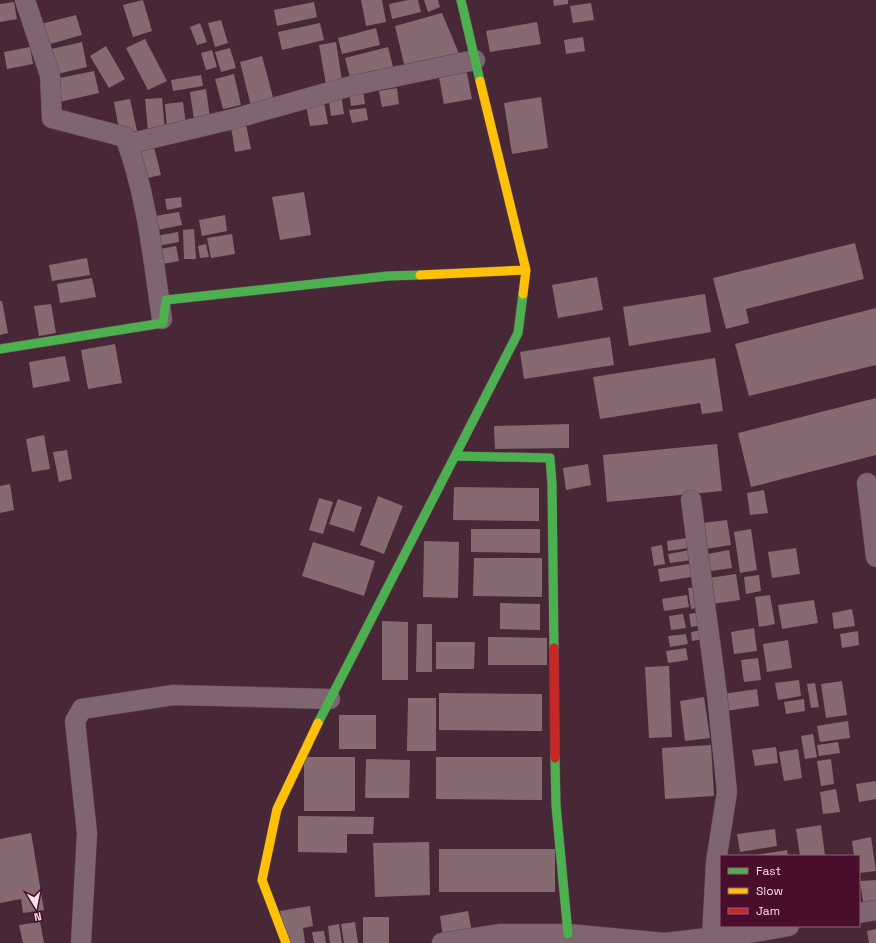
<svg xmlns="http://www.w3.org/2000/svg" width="876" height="943" font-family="'Space Grotesk',sans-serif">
	<rect width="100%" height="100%" fill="#482737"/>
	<path fill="#866a72" d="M143,0l9,31 -19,6 -10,-32z
		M361,0h21l4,22 -20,4z
		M408,0h10l3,12 -29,7 -3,-15z
		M424,0h14l2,7 -12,5z
		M553,0h15v4l-14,2z
		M14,2l3,17 -17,3v-18z
		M314,2l3,15 -40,9 -3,-16z
		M591,3l3,17 -21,3 -3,-17z
		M442,13l18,43 -55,12 -10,-42z
		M76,15l6,20 -39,11 -6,-21z
		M221,20l7,23 -13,4 -7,-24z
		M537,22l4,22 -51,8 -4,-21z
		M200,23l7,19 -10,3 -7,-18z
		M320,23l4,17 -42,10 -4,-18z
		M376,28l4,17 -38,9 -4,-16z
		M583,37l2,14 -19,3 -2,-14z
		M145,39l22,42 -19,9 -22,-42z
		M82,42l5,25 -38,9 -6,-25z
		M336,42l6,39 -16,3 -7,-39z
		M106,46l19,33 -16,9 -19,-32z
		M30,47l3,17 -26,5 -3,-17z
		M388,47l6,24 -43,11 -6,-24z
		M230,48l6,20 -15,4 -6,-20z
		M212,50l5,17 -11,3 -5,-17z
		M262,56l12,45 -23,5 -11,-44z
		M466,68l6,31 -28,5 -6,-32z
		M94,71l5,22 -44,10 -5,-23z
		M234,74l7,31 -18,4 -8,-30z
		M201,75l2,11 -30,5 -2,-11z
		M397,88l2,16 -17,3 -3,-16z
		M206,89l4,29 -16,2 -4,-28z
		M363,89l2,15 -14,2 -2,-15z
		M341,93l3,21 -13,2 -3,-21z
		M323,97l5,27 -18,2 -5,-26z
		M541,97l7,51 -36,6 -8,-51z
		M162,98l3,32 -17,1 -3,-32z
		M130,99l7,32 -17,4 -6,-33z
		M183,102l3,23 -19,3 -2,-24z
		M366,108l2,12 -16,3 -3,-13z
		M246,124l5,25 -16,3 -4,-25z
		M153,143l8,32 -18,4 -7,-31z
		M304,192l7,43 -31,5 -8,-43z
		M181,197l1,10 -15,3 -2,-11z
		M179,212l3,13 -30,6 -3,-14z
		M225,215l2,16 -25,5 -3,-16z
		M194,229l2,30h-12l-1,-29z
		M178,232l1,10 -27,5 -2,-10z
		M232,234l3,20 -24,4 -4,-20z
		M855,243l9,36 -118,30 3,14 -23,6 -13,-51z
		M206,244l3,13 -9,1 -2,-12z
		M176,246l3,15 -22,4 -3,-15z
		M87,258l3,17 -38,6 -3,-16z
		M597,277l6,33 -45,8 -6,-33z
		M92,278l4,19 -36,6 -3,-19z
		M705,294l6,38 -82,14 -6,-39z
		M0,301h2l6,32 -8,2z
		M51,304l5,29 -17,3 -5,-30z
		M876,308v57l-127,31 -14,-52z
		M610,337l4,28 -90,14 -4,-27z
		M115,344l7,39 -34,6 -7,-39z
		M65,356l5,25 -37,7 -4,-26z
		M715,358l8,53 -21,3 -2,-11 -100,16 -7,-42z
		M876,398v57l-125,32 -13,-54z
		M569,424v24l-74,1 -1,-23z
		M44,435l6,34 -18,3 -6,-33z
		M717,444l5,47 -115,11 -4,-47z
		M67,450l5,29 -13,3 -6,-30z
		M588,464l3,21 -25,5 -3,-22z
		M10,484l4,26 -14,3v-27z
		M454,487l85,1v33l-86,-1z
		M764,490l4,23 -18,2 -3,-22z
		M378,496l25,10 -19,48 -24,-9z
		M319,498l14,4 -10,32 -14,-4z
		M338,499l24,8 -8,25 -25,-8z
		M727,520l4,25 -25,4 -4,-26z
		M471,529h69v24l-69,-1z
		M751,529l6,41 -17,3 -6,-41z
		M687,538l1,10 -20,3 -1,-10z
		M424,541l35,1 -1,56 -35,-1z
		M313,542l62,19 -11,35 -62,-20z
		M662,545l3,19 -11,2 -3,-19z
		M796,548l4,26 -28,4 -4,-26z
		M690,550l2,10 -22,3 -2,-9z
		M729,550l3,18 -27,4 -3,-17z
		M474,558h68v39l-69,-1z
		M695,563l2,13 -37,6 -2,-13z
		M736,574l4,26 -28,4 -3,-26z
		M759,575l2,16 -15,3 -2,-17z
		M698,587l3,20 -10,2 -3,-21z
		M687,595l2,12 -25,4 -2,-12z
		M770,595l5,29 -16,3 -4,-30z
		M814,600l4,23 -36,6 -4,-24z
		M500,603l40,1v26l-40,-1z
		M852,609l3,17 -21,3 -2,-16z
		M701,612l3,13 -13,2 -2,-13z
		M683,614l3,14 -15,2 -2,-14z
		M382,621l26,1v58h-26z
		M417,624h15v48h-16z
		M754,628l3,23 -23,3 -3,-22z
		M702,630l2,9 -12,2 -1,-9z
		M858,631l1,14 -17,3 -2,-14z
		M686,634l2,10 -18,3 -2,-11z
		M488,637l59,1v27h-59z
		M788,640l4,28 -25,4 -4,-28z
		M436,642h39l-1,27h-38z
		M686,648l2,12 -20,3 -2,-12z
		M758,658l3,22 -17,2 -3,-22z
		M669,666l3,71 -23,1 -4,-71z
		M799,680l2,16 -23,4 -3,-17z
		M842,681l5,34 -21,3 -5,-34z
		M815,683l4,24 -8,1 -4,-24z
		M757,689l2,17 -33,5 -3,-17z
		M439,693l103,1v37l-103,-1z
		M704,697l6,41 -25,3 -5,-40z
		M408,698h28v53h-29z
		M804,699l1,12 -19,3 -2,-12z
		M339,715h37v34h-37z
		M848,721l2,17 -30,4 -3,-16z
		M813,734l4,23 -12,2 -4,-23z
		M838,742l2,11 -21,3 -2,-11z
		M711,745l3,51 -49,3 -3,-51z
		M776,747l2,16 -23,3 -3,-16z
		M798,749l4,29 -18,3 -5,-29z
		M304,757h51v54h-51z
		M436,757h106v43l-106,-1z
		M366,759l44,1 -1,38h-44z
		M831,759l3,25 -13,2 -4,-25z
		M876,781v18l-17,3 -3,-18z
		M836,789l4,23 -17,2 -3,-22z
		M298,816l76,1 -1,17h-26v19l-49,-1z
		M821,825l4,31h-25l-4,-27z
		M775,829l2,17 -37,6 -3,-18z
		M31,833l13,77 -21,3 -2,-14 -21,4v-64z
		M871,837l5,34 -17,2v-17h-5l-2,-15z
		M429,842l1,53 -55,2 -2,-54z
		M439,849h116v43h-116z
		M787,850l1,6h-32v-1z
		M876,880v27l-12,1 -4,-27z
		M310,906l3,20 -10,2 2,15h-20l-5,-32z
		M468,911l4,21 -29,5 -3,-21z
		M363,917h26v26h-26z
		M40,922l4,21h-21l-4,-18z
		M355,922l3,21h-14l-3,-19z
		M339,924l3,19h-12l-2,-17z
		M876,929v14h-7l-2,-12z
		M324,931l2,12h-12l-2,-11z"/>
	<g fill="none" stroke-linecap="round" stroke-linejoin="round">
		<g stroke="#614652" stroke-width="21">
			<path id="street" d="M25,0l25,75 2,43 73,19c22,58 28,122 37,182
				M128,144l105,-25 122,-34 120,-25
				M867,483l9,74
				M691,500l26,194 10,98 -11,70 -4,76
				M859,913l17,-3
				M81,943l6,-110 -12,-112 7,-12 91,-14 157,4
				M442,943l59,-9h67l97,9 84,-10 40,-7"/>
		</g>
		<g stroke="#614652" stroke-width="10">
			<path id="fast" d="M461,0l19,81
				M0,349l163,-26 3,-23 222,-24 32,-1
				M455,456l95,2 2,26 2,164
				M318,723l200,-390 5,-39
				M555,758l1,48 12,128"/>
		</g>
		<g stroke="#614652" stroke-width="10">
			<path id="slow" d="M480,81l46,189 -3,24
				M420,275l106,-5
				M286,943l-24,-63 15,-71 41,-86"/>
		</g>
		<g stroke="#614652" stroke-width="10">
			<path id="jam" d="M554,648l1,110"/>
		</g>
		<use href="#street" stroke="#7f6571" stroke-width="20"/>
		<use href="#fast" stroke="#4caf50" stroke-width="9"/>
		<use href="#slow" stroke="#ffc107" stroke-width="9"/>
		<use href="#jam" stroke="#c62828" stroke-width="9"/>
	</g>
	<rect x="720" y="855" width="140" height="72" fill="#490e2c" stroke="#916178"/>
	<rect x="728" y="868" width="20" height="6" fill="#4caf50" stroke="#916178"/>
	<text x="756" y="875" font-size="12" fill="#fddee9">Fast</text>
	<rect x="728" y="888" width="20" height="6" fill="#ffc107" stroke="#916178"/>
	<text x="756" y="895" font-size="12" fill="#fddee9">Slow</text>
	<rect x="728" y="908" width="20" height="6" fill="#c62828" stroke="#916178"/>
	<text x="756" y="915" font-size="12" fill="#fddee9">Jam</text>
	<g transform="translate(36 907) rotate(170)" stroke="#490e2c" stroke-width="3" paint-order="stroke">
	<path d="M0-3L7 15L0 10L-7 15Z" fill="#fddee9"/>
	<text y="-6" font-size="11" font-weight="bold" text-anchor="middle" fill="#fddee9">N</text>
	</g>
</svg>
